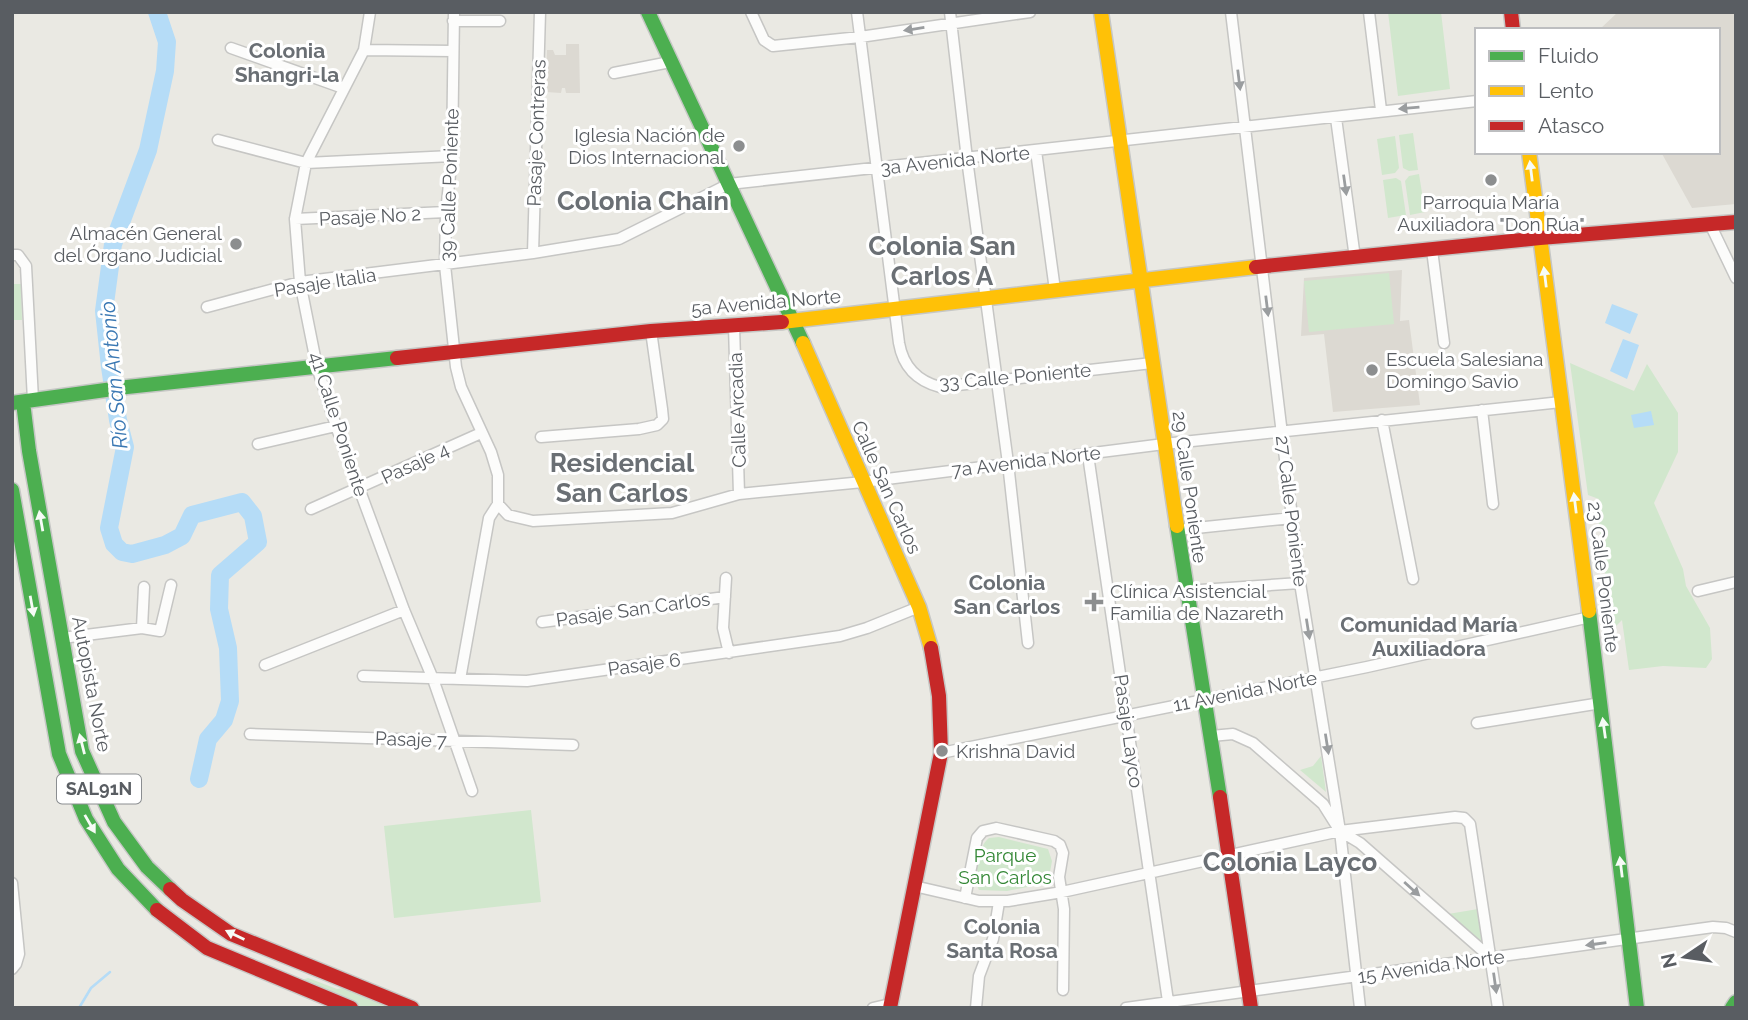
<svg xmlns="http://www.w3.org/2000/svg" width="1748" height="1020" font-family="Raleway,sans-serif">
	<rect width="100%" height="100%" fill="#eae9e3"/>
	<path fill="#dcd9d2" d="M1618,12h118v192l-44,4 -31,-56h57v-122h-119z
		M566,44h13l1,49h-14l-1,-5h-3l-1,5 -15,-1 1,-42h6l2,5h11z
		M1402,270l-2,51 9,-1 11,85 -87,7 -9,-78 -23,2 3,-58z"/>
	<path fill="#d1e7cd" d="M1388,12h53l9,77 -52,7z
		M1413,133l5,37 -9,1 -6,-3 -4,-33z
		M1395,136l4,32 -4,5 -13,2 -5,-36z
		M1419,174l6,38 -15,3 -5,-34 4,-5z
		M1396,178l5,3 5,34 -18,3 -5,-38z
		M1389,273l5,51 -85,8 -5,-51z
		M12,284h9l1,36h-10z
		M1570,363l64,28 13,-27 31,49v39l-24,51 29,66 3,17 24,42 2,31 -6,9 -43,-2 -34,4 -7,-50 -7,7 -10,2 -6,-35 9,1 -11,-86 2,-10 -11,-4z
		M1321,756l5,36 -26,-22 13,-4z
		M531,810l10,92 -147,16 -10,-92z
		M999,837l49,12 4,12 -4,22 -41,8 -28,-1c-7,-11 -1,-44 10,-52z
		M1484,908l7,50 -49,-43z
		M308,978l29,11 6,-1 53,20h-33l-58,-24 -3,-4z"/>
	<path fill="#b5dcf7" d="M1612,304l26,10 -8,20 -25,-11z
		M1623,339l16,6 -12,34 -17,-8z
		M1651,411l3,14 -20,3 -3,-13z"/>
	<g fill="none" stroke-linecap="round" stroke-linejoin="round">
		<path stroke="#b5dcf7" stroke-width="2.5" d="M79,1008l12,-20 19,-16"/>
		<path stroke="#b5dcf7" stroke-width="18" d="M157,12l10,30 -2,29 -17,79 -35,94 -9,67 6,56 8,53 7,27 -16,81 5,16 8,8 10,2 33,-9 17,-9 10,-21 50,-13 11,14 5,26 -38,33 -1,34 9,39 2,53 -6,19 -16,19 -9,40"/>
		<g stroke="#c6c6c4" stroke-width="13">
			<path id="street" d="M370,12l-6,38 -58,113 -11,56 5,63 17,85 19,59 68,184 29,69 39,112
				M454,12l-2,144 -6,56 -1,53 11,102 5,20 30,65 7,23v29l-9,14 -29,161
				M751,12l13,28 9,6 87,-9 170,-25
				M857,12l42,331c4,23 18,38 41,44l212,-24
				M950,12l17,147 41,304 20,180
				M1231,12l69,571 40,248 20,177
				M1369,12l12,98
				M453,21h47
				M231,48l112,40
				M364,50l89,1
				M614,73l56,-11
				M1336,118l19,140
				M218,140l88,23 146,-7
				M1036,151l19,139
				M295,219l151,-7
				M1710,224l26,54
				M1432,250l12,93
				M533,253l7,-241
				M12,255h6l8,11 7,134
				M207,307l93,-25 233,-29 86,-14 110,-55 748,-83
				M734,326l5,168
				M1482,410l11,94
				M1382,420l31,159
				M541,437l98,-8 18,-4 6,-6 -1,-10 -11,-78
				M258,444l78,-18
				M1088,455l81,553
				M498,504l10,11 25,6 139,-8 67,-19 124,-12 301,-38 397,-42
				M311,509l170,-76
				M1177,530l115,-12
				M726,578l-3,50 6,25
				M1186,591l114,-8
				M1698,591l38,-9
				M542,622l183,-25
				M142,628l2,-41
				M62,638l80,-10 18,3 11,-46
				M265,665l139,-55
				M363,676l164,5 313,-45 27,-8 52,-21
				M1477,723l124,-20
				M250,734l323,11
				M1211,736l22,-2 20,9 70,61 17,27 20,12 131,115
				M941,753l426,-86 223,-50
				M12,883l7,71 -3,10 -4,5
				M914,886l65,15h29l54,-9 278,-61 115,-14 9,1 6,6 28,184
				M965,898l12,-60 6,-7 13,-3 58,13 6,4 3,8 -4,24 5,32 -1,81
				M873,1008l17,-4
				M976,1008l3,-32 14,-37 6,-37
				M1126,1008l587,-81 13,1 10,4"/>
		</g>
		<g stroke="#c6c7c5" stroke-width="17">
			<path id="fast" d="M648,12l155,331
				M23,402l6,49 53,300 32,71 33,45 23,22
				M12,403l115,-16 270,-29
				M12,490l47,264 27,65 32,50 39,41
				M1177,526l43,271
				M1589,611l48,397
				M1732,1008l4,-6"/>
		</g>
		<g stroke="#c6c7c5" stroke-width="17">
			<path id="slow" d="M1101,12l76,514
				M1529,152l60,459
				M782,322l474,-55
				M803,343l116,264 12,41"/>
		</g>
		<g stroke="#c6c7c5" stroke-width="17">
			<path id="jam" d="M1511,12l2,18
				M1256,267l284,-29 196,-16
				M397,358l254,-27 131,-9
				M1220,797l31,211
				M170,889l12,11 49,34 181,74
				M157,910l50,38 144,60
				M890,1008l51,-255 -2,-57 -8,-48"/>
		</g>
		<use href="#street" stroke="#fcfcfb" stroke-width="10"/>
		<use href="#fast" stroke="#4caf50" stroke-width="14"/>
		<use href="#slow" stroke="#ffc107" stroke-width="14"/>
		<use href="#jam" stroke="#c62828" stroke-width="14"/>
	</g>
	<defs><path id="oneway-solid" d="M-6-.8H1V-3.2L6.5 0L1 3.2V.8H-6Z" transform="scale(1.75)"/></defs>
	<g fill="#9a9d9f">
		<use href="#oneway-solid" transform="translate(914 29) rotate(171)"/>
		<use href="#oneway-solid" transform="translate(1239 80) rotate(83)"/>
		<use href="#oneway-solid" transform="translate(1409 108) rotate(175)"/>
		<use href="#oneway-solid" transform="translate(1345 185) rotate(82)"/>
		<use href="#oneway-solid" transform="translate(1267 306) rotate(83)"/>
		<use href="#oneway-solid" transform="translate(1308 629) rotate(81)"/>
		<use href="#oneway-solid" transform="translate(1327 744) rotate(81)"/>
		<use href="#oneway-solid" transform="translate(1412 889) rotate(42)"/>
		<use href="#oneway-solid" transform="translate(1596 944) rotate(172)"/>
		<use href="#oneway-solid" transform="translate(1495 983) rotate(82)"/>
	</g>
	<g fill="#f6fbf6">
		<use href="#oneway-solid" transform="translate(1531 171) rotate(-97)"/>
		<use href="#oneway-solid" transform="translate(1545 277) rotate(-97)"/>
		<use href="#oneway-solid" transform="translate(1575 503) rotate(-97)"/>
		<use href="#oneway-solid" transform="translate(41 521) rotate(-100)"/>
		<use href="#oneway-solid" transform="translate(32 606) rotate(80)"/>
		<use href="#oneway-solid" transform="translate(1604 728) rotate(-98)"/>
		<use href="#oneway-solid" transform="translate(82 744) rotate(-104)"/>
		<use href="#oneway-solid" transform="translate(90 824) rotate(60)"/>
		<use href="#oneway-solid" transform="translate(1621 867) rotate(-97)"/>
		<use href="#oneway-solid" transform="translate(235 935) rotate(-154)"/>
	</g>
	<g fill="#8c8e8f" stroke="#fff" stroke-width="2.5">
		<circle cx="739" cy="146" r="7"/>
		<circle cx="1491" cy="180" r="7"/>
		<circle cx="236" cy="244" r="7"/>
		<circle cx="1372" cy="370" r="7"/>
		<path d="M1090.5 591.5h7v7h7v7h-7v7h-7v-7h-7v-7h7z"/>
		<circle cx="942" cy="751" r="7"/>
	</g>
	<g text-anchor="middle" stroke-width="6" stroke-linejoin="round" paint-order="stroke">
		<rect fill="#fff" stroke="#8b8e91" stroke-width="2" x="57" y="774.5" width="84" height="29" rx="5"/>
		<g font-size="18" font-weight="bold" fill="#595d62">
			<text x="99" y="795">SAL91N</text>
		</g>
		<g font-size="19" fill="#595d62" stroke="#fff">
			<text transform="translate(536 133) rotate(-88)" y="7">Pasaje Contreras</text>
			<text transform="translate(955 160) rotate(-6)" y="7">3a Avenida Norte</text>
			<text transform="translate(449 185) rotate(-88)" y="7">39 Calle Poniente</text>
			<text transform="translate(370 216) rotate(-3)" y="7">Pasaje No 2</text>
			<text transform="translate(325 282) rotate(-9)" y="7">Pasaje Italia</text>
			<text transform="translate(766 302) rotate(-5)" y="7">5a Avenida Norte</text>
			<text transform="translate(1015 376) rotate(-5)" y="7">33 Calle Poniente</text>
			<text transform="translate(737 410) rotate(-92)" y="7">Calle Arcadia</text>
			<text transform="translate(339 424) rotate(72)" y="7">41 Calle Poniente</text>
			<text transform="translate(1026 461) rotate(-7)" y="7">7a Avenida Norte</text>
			<text transform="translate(415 463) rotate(-25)" y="7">Pasaje 4</text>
			<text transform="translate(887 487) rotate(66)" y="7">Calle San Carlos</text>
			<text transform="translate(1190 487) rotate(82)" y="7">29 Calle Poniente</text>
			<text transform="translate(1292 511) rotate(83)" y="7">27 Calle Poniente</text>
			<text transform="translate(1604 577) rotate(83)" y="7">23 Calle Poniente</text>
			<text transform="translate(633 609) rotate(-8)" y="7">Pasaje San Carlos</text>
			<text transform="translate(644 664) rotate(-8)" y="7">Pasaje 6</text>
			<text transform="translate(92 684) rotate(79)" y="7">Autopista Norte</text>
			<text transform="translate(1245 691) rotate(-11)" y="7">11 Avenida Norte</text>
			<text transform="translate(1129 731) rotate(82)" y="7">Pasaje Layco</text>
			<text transform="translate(411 739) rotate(2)" y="7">Pasaje 7</text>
			<text transform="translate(1431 966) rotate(-8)" y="7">15 Avenida Norte</text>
		</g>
		<g font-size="19" fill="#595d62" stroke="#fff" text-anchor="start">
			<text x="725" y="142" text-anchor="end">Iglesia Nación de<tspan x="725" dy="22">Dios Internacional</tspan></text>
			<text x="1491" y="209" text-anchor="middle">Parroquia María<tspan x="1491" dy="22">Auxiliadora "Don Rúa"</tspan></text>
			<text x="222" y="240" text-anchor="end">Almacén General<tspan x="222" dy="22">del Órgano Judicial</tspan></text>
			<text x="1386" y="366">Escuela Salesiana<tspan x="1386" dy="22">Domingo Savio</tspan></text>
			<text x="1110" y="598">Clínica Asistencial<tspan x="1110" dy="22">Familia de Nazareth</tspan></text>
			<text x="956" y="758">Krishna David</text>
		</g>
		<g font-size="19" fill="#338735" stroke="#fff">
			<text x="1005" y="862">Parque<tspan x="1005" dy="22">San Carlos</tspan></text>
		</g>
		<g font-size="21" font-weight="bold" fill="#6a6f74" stroke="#fff">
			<text x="287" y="58">Colonia<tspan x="287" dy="24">Shangri-la</tspan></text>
			<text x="1007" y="590">Colonia<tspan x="1007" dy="24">San Carlos</tspan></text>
			<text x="1429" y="632">Comunidad María<tspan x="1429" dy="24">Auxiliadora</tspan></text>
			<text x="1002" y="934">Colonia<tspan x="1002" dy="24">Santa Rosa</tspan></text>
		</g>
		<g font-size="21" font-style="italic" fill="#3a78b3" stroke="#fff">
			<text transform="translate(114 375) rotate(-95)" y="7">Río San Antonio</text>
		</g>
		<g font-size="26" font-weight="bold" fill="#6a6f74" stroke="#fff">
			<text x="643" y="210">Colonia Chain</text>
			<text x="942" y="255">Colonia San<tspan x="942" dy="30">Carlos A</tspan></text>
			<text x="622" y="472">Residencial<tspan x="622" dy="30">San Carlos</tspan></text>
			<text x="1290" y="871">Colonia Layco</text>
		</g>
	</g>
	<rect width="1748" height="1020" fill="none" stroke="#595d62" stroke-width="28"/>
	<rect x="1475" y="28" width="245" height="126" fill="#ffffff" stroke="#bdbec0" stroke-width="2"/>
	<rect x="1489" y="51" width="35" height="10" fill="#4caf50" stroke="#bdbec0" stroke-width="2"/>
	<text x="1538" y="63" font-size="21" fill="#595d62">Fluido</text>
	<rect x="1489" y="86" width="35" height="10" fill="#ffc107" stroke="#bdbec0" stroke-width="2"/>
	<text x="1538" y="98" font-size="21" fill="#595d62">Lento</text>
	<rect x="1489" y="121" width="35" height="10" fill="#c62828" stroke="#bdbec0" stroke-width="2"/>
	<text x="1538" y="133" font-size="21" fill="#595d62">Atasco</text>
	<g transform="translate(1685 957) rotate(257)" stroke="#ffffff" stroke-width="5" paint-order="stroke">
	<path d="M0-5L12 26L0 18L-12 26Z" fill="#595d62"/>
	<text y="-10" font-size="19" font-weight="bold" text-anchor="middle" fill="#595d62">N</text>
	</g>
</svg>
